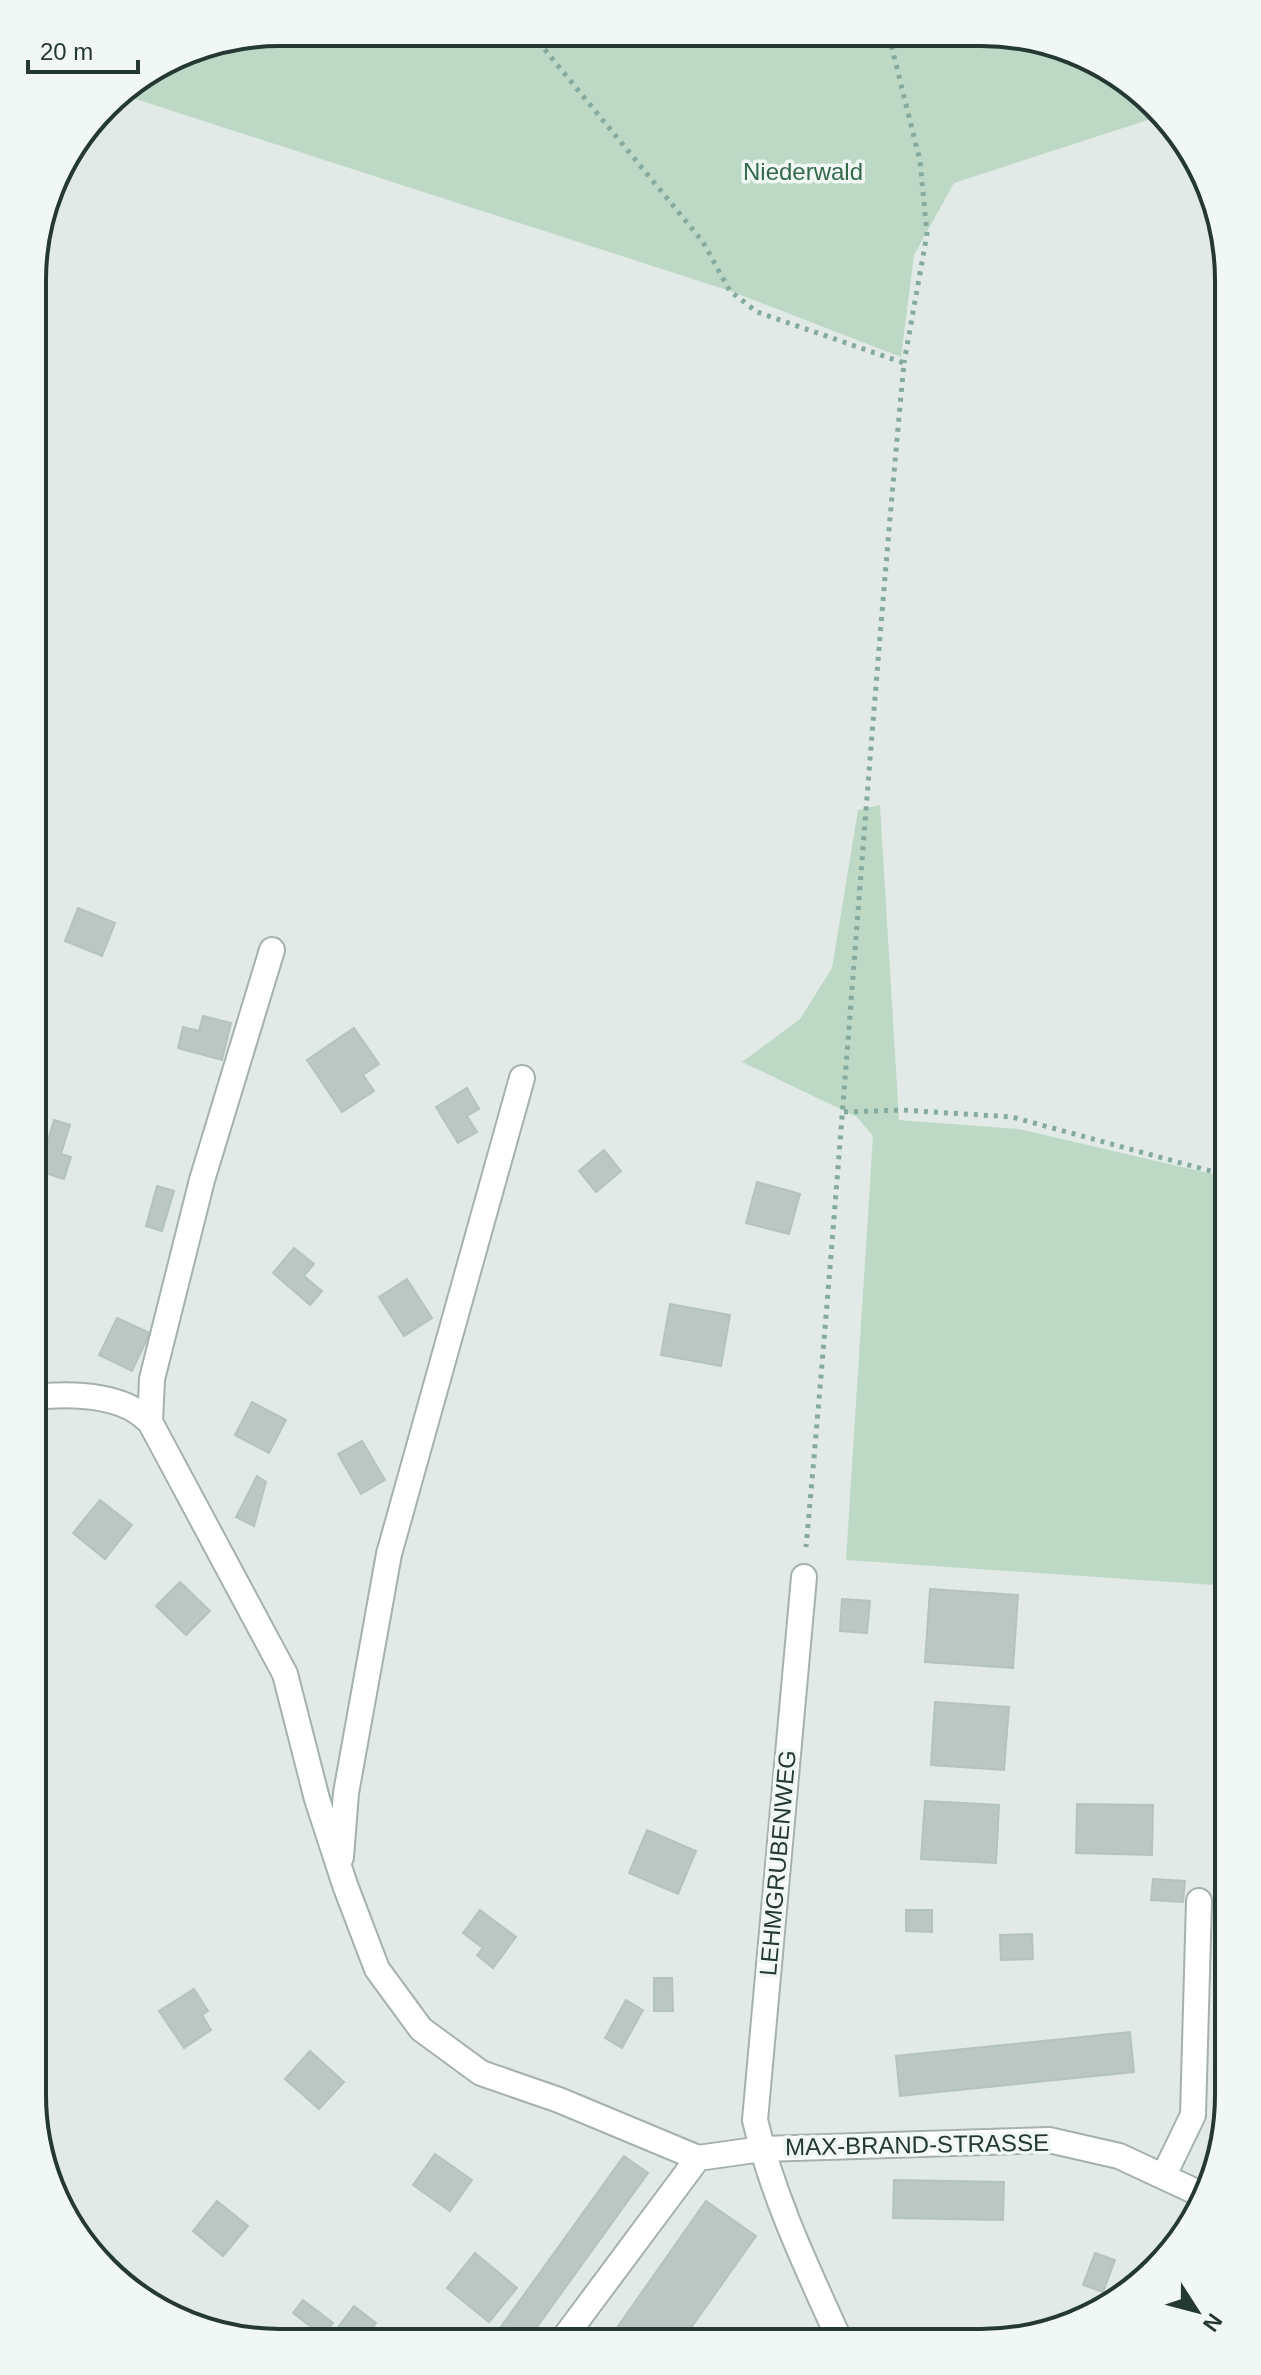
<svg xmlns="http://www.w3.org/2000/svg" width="1261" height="2375" font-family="Helvetica,sans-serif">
	<rect width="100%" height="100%" fill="#e1eae7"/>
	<path fill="#bdd9c5" d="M280,32l749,5 115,56 16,23 -206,67 -40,72 -13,102 -171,-66 -613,-198 68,-42z
		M880,805l19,315 120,9 210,49v408l-383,-26 27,-424 -16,-19 -115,-55 58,-43 32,-51 26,-158z"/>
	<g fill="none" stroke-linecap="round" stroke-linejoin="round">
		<path stroke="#8fbec9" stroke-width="11" d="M45,2171l13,11 2,20"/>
	</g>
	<path fill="#bac7c3" stroke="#b5c3be" stroke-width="2" d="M78,908l37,15 -13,33 -37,-15z
		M203,1016l28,7 -9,37 -44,-12 5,-21 16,4z
		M354,1028l25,36 -16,11 11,16 -32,21 -35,-52z
		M467,1088l12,21 -12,7 10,16 -19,11 -22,-36z
		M54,1120l16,5 -9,29 10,3 -7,22 -25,-8z
		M604,1150l17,21 -25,21 -17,-21z
		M757,1182l43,12 -11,40 -43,-11z
		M157,1186l17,5 -12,40 -16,-5z
		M294,1248l20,16 -10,12 18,15 -12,14 -37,-32z
		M407,1279l25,39 -28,18 -25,-39z
		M670,1304l60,11 -9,51 -60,-11z
		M117,1318l33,15 -18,38 -33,-16z
		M252,1402l34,18 -17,33 -34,-18z
		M362,1441l23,39 -24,14 -23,-40z
		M257,1476l9,6 -12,44 -18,-9z
		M100,1500l32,25 -27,34 -32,-26z
		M180,1582l30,29 -24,24 -30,-29z
		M930,1589l88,6 -5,73 -88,-6z
		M842,1599l28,2 -3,32 -27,-2z
		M935,1702l74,5 -5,63 -73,-5z
		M925,1801l74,4 -3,58 -75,-4z
		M1077,1804l76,1 -1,50 -76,-2z
		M647,1830l49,21 -18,43 -49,-21z
		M1153,1879l32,2 -2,21 -32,-2z
		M480,1910l36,27 -23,31 -16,-13 6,-7 -20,-15z
		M906,1910h26v22l-26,-1z
		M1032,1934l1,25 -32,1 -1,-25z
		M654,1978h18l1,33h-19z
		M194,1989l14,22 -6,4 9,15 -27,18 -25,-37z
		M626,2000l17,10 -21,38 -17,-10z
		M1130,2032l4,40 -234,24 -4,-40z
		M310,2051l34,31 -25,27 -34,-30z
		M435,2154l37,26 -22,31 -37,-26z
		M624,2156l24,17 -122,169h-36z
		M894,2180l110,2 -1,38 -110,-2z
		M217,2201l31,25 -25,30 -30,-25z
		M706,2201l50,35 -75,106h-74z
		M475,2253l42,35 -28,34 -42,-34z
		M1095,2253l20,7 -12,32 -20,-7z
		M303,2300l30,23 -10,13 -30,-23z
		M354,2306l22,17 -13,18h-35z
		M237,2324l21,17h-11l-17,-7z
		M784,2332l14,10h-21z"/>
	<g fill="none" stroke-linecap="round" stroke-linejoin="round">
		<g stroke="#a5b1ae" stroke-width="28">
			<path id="minor" d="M33,1397c30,-3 68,-3 96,10 7,3 15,10 21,15l135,252 32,125 28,86 32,84 44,60 60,44 78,27 139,58
				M150,1422l2,-43 50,-199 70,-230
				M804,1577l-49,543c18,78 53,150 86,223
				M341,1857l5,-64 43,-239 133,-476
				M1164,2175l29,-60 6,-214
				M561,2342l137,-184 64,-9 287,-9 70,16 86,40"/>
		</g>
		<path stroke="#85aaa0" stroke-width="5" stroke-dasharray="4 6" stroke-linecap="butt" d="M532,34l171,208 27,49 27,21 147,51c-37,395 -62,790 -98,1184
			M889,36l31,125 7,73 -23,129
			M844,1112l58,-2 110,7 217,59"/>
		<use href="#minor" stroke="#fff" stroke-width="24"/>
	</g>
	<g text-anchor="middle" stroke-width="7" stroke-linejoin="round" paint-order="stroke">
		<g font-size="24" fill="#336b4a" stroke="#f1f7f4">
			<text x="803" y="180">Niederwald</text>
		</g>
		<g font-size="24" fill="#243934" stroke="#f1f7f4">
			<text transform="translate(778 1863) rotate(-85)" y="8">LEHMGRUBENWEG</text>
			<text transform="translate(917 2145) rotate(-1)" y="8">MAX-BRAND-STRASSE</text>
		</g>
	</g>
	<path d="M0 0H1261V2375H0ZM280 46H981A234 234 0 0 1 1215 280V2095A234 234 0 0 1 981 2329H280A234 234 0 0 1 46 2095V280A234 234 0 0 1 280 46Z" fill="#f1f7f4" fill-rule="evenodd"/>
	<path fill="none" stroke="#243934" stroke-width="4" d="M280 46H981A234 234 0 0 1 1215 280V2095A234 234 0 0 1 981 2329H280A234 234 0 0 1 46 2095V280A234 234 0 0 1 280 46Z"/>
	<g transform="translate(1197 2311) rotate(126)" stroke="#f1f7f4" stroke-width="6" paint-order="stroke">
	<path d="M0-6L14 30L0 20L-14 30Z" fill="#243934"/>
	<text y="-12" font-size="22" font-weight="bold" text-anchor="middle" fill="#243934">N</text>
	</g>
	<path d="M28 60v12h110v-12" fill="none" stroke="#243934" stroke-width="4"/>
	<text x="40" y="60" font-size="24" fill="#243934" stroke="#f1f7f4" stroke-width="6" paint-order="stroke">20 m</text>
</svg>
